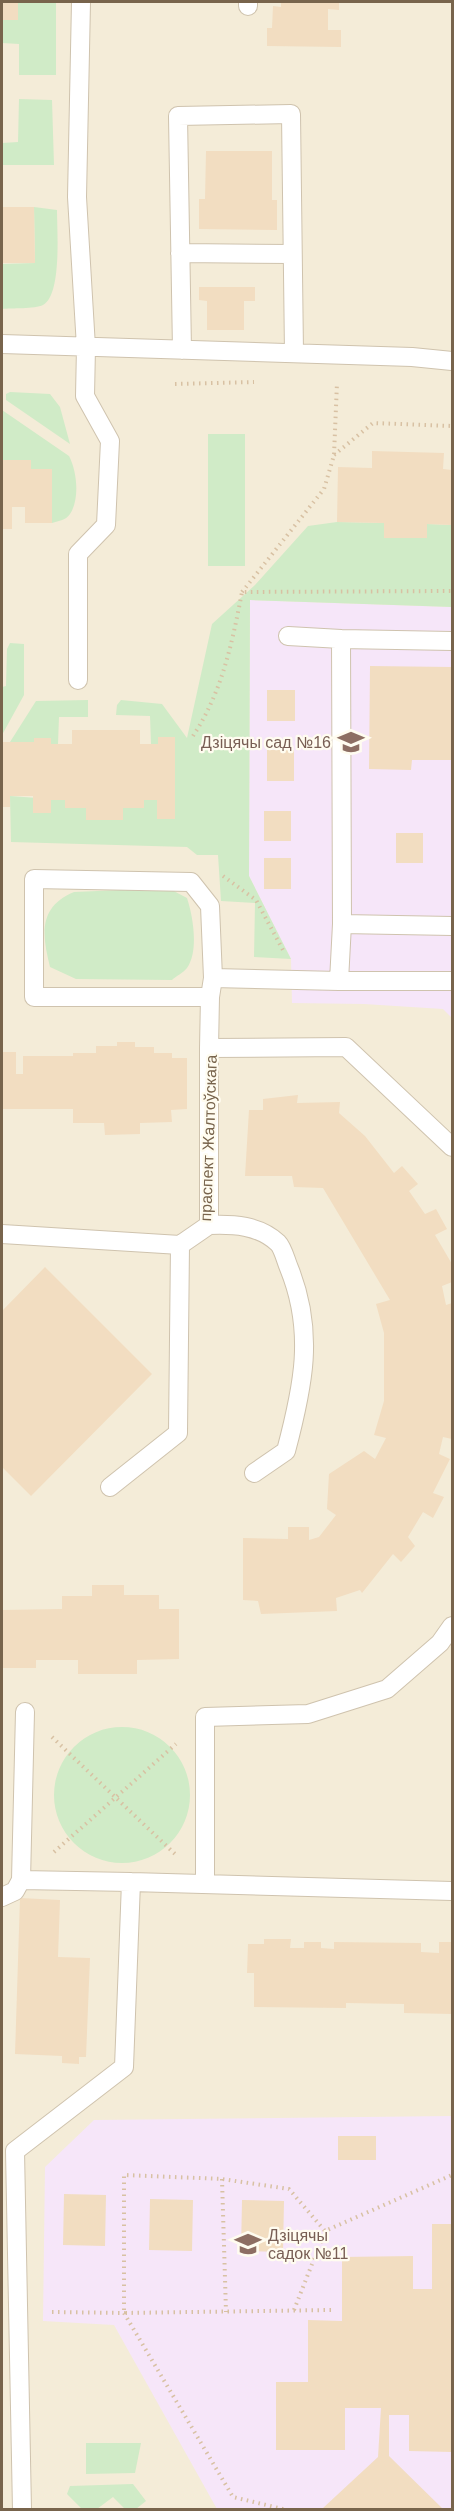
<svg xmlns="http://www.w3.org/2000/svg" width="454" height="2511" font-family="Helvetica,sans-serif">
	<rect width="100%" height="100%" fill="#fdf9ea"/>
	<path fill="#f4ecd8" d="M2,2h450v2507h-450z"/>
	<path fill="#f6e6f9" d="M250,600l202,7v411l-9,-9 -79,-5 -72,-1 -1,-44 -42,-83z
		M452,2116v393h-235l-103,-184 -71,-4 2,-154 49,-47z"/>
	<path fill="#d0ebc7" d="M18,2h38v73h-37v-31l-17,-1v-23h16z
		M19,99l33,1 2,65h-52v-22l16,-1z
		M34,207l23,3c0,20 5,85 -14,95 -8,4 -32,3 -41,4v-45l33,-1z
		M10,392l40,2 10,13 10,37 -64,-44v-6z
		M2,410l67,46c8,15 11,43 1,58 -4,6 -11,7 -18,9v-54h-21l-1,-9h-28v9z
		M208,434h37v132h-37z
		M337,522l47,1v15h42l1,-14 25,1v82l-202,-7 -1,276 42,83 -37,-2 1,-54 -34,-2 -3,-46h-21l-10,-8 -176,-5 -1,-46 55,4v8h21v12h37v-12h20l1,-8h13v19h18v-82h-17v7h-7l-1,-28 -34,-1 1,-10 4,-5 41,4 25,34 25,-114 43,-39 53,-59z
		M10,643l14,1v51l-22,40v-48l4,-1 1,-37z
		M88,700v17h-29l-1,27h-7v-6h-17v4h-24l26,-41z
		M168,888l19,10c6,18 12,53 0,70 -4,5 -11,8 -15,12l-96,-1 -26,-12c-8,-32 -12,-60 24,-75z
		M54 1795a68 68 0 1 1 136 0a68 68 0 1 1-136 0Z
		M86,2443h55l-6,30 -49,1z
		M133,2484l13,17 -10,8h-11l-12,-12 -16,12h-15l-15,-15 3,-8z"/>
	<path fill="#f2ddc1" d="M2,2h16v18h-16z
		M281,2h58v8l-11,-1v21h13v17l-74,-1v-18h5l1,-22 8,1z
		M206,151h66v49h5v30l-78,-1v-30h6z
		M2,207h32l1,56h-33z
		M199,287h56v14h-11v29h-37v-29l-8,-1z
		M372,451l72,2 -1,16 9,1v55l-25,-1v14h-43v-15l-47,-1 1,-55 34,1z
		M2,460h29v9h21v54h-27v-16h-13v22h-10z
		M370,666l82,1v93h-40l-1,10 -42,-1z
		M267,690h28v31h-28z
		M72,730h68v14h18v-7h17v82h-18v-19h-13v8h-21v12h-37v-12h-21v-8h-14v13h-18v-17h-23v11h-8v-65h32v-4h17v6h21z
		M267,750h27v31h-27z
		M264,811h27v30h-27z
		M396,833h27v30h-27z
		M264,858h27v31h-27z
		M117,1042h18v5h19v6h18v5h15v51l-16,1 1,12 -32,1v11l-35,1 -1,-12h-31v-14h-71v-57h14v22h7v-18h50v-3h23v-7h21z
		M298,1095l-1,8 43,-1 -1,11 26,23 29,37 8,-7 16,18 -9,7 16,23 11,-5 11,20 -12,6 17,29v18l-10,4 4,19 6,-2v136l-9,-2 -4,17 11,5 -17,34 11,4 -11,21 -10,-6 -15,25 7,9 -14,16 -8,-8 -31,39 -2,-3 -24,8 1,13 -76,3 -3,-13 -15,-1v-62l45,1v-12h21v13l10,-3 17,-22 -9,-6 2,-35 35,-23 11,8 11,-21 -12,-3 10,-34v-68l-8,-29 14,-4 -67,-112 -29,-1 -2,-11h-47l4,-66h14v-11z
		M45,1267l107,107 -121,122 -29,-29v-156z
		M92,1585h32v10h35v14h20v50l-42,1v14h-59v-14h-42v8h-34v-58l60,-1v-13h30z
		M20,1898l40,2 -2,57 32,1 -4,99h-7v7l-17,-1v-7l-47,-2z
		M264,1939h27l-1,9h14v-6h17v6l13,1v-7l87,1v9l18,1v-11h13v72l-48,-1v-9l-58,-1v5l-92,-1v-34h-7l1,-29h16z
		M338,2136h38v24h-38z
		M64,2194l42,1 -1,51 -42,-1z
		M150,2199l43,1 -1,51 -43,-1z
		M242,2200l42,1 -1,51 -42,-1z
		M432,2224h20v228l-43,-1v-36h-20v41l55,54h-119l-2,-2 55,-51 3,-49h-36v42h-69v-68h32v-62l34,1v-64l71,-1v33h19z"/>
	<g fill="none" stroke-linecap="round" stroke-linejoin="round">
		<g stroke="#cfc3ae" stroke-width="20">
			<path id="lane" d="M248,2v4
				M180,253l112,1
				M2,344l410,13 40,4
				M182,350l-4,-234 113,-2 3,239
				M341,639l111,2
				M78,680v-126l28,-29 4,-84 -25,-45 1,-49 -9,-150 4,-195
				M342,924l110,2
				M213,978l126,3 3,-57 -1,-285 -53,-3
				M339,981h113
				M209,1048l137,-1 106,100
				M209,1225c24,-1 50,0 69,18 5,5 8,18 11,25 26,64 14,119 -3,183l-32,22
				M2,1234l178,11 29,-20v-177l1,-51 3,-19 -3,-72 -19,-24 -157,-3v118h176
				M110,1487l68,-54 2,-188
				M131,1882l321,9
				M205,1884v-167l103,-3 79,-25 53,-46 12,-17
				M2,1897l13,-6 6,-11
				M22,2510l-7,-359 109,-84 7,-185 -110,-2 4,-168"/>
		</g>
		<path stroke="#d8c1a3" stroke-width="4" stroke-dasharray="1.5 4.5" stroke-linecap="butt" d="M175,384l79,-2
			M334,455l39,-32 79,3
			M242,592l82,-103 10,-34 3,-72
			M193,736c29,-44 39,-92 49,-144l210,-1
			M223,876l33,24 28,52
			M52,1737l123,117
			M54,1852l122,-108
			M222,2179l4,133
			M294,2310l31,-79
			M331,2310l-207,3v-138l98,4 67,10 36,42 127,-56
			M52,2312l72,1 109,184 54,13"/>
		<use href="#lane" stroke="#fff" stroke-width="18"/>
	</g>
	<defs>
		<g id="school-bare" transform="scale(2.07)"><path d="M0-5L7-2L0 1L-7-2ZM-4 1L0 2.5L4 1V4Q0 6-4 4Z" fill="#8d6e63" stroke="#fffcf0" stroke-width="2.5" paint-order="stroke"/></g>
	</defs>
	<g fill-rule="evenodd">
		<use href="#school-bare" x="351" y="742"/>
		<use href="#school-bare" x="248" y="2244"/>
	</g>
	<g text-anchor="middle" stroke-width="4.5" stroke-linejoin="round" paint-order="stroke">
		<g font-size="16" fill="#785e54" stroke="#fffcf0" text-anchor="end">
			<text x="331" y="748">Дзіцячы сад №16</text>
			<text x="268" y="2241" text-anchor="start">Дзіцячы<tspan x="268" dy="18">садок №11</tspan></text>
		</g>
		<g font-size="16" fill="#78644c" stroke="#fffcf0">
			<text transform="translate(208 1138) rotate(-88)" y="6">праспект Жалтоўскага</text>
		</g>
	</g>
	<rect width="454" height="2511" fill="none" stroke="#78644c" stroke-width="6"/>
</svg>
